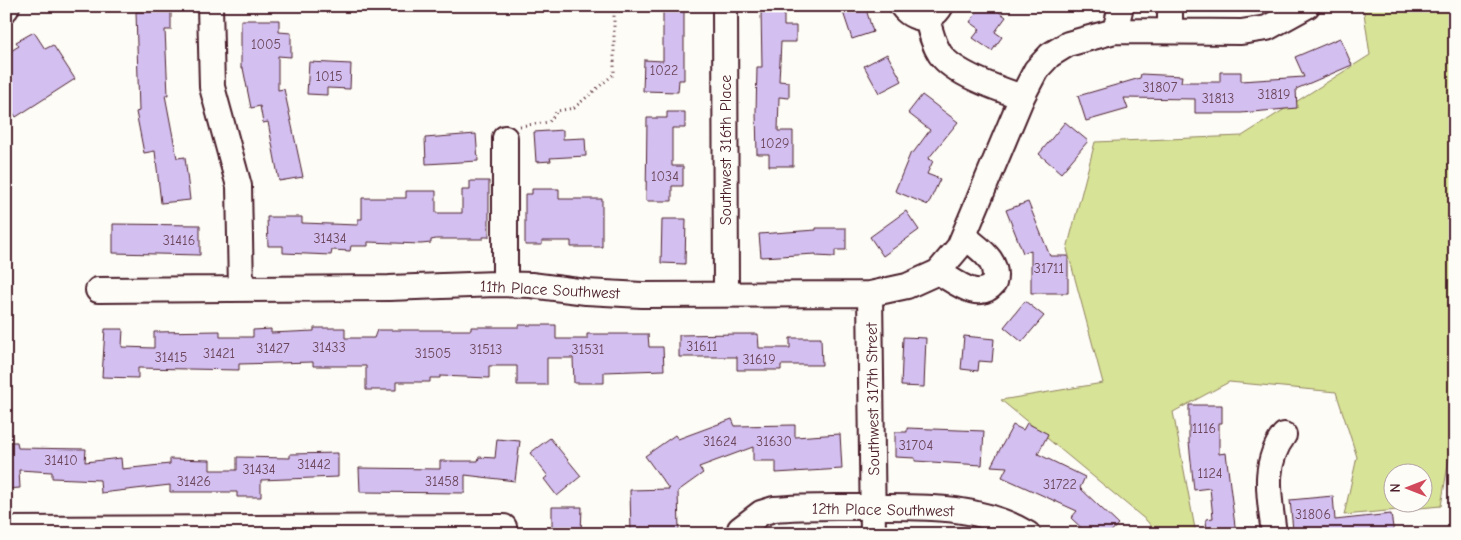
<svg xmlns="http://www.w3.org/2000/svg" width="1461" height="540" font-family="'Comic Neue',sans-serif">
	<rect width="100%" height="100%" fill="#fdfcf7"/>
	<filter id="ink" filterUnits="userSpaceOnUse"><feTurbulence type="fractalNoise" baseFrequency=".02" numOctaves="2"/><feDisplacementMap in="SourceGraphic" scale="10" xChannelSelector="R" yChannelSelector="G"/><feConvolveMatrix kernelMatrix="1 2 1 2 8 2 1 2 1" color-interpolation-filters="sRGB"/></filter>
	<g filter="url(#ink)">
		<path fill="#d7e396" stroke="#908160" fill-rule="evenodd" d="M1363,6h92v418l-14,82 -97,9 13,-58 -21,-65 -107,-10 -56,30 23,122h-39l-10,-13 -146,-121 102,-17 -36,-134 28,-107 147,-6 128,-81zM1394,472h30v30h-30z"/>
		<path fill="#d3bff0" stroke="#4a1f2b" d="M663,6h21v74h-5l-1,12 -35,-1 1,-31 19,1z
			M841,6h24l8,26 -21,7z
			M981,6h10l15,11 -11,15 7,5 -10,14 -19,-13 7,-9 -10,-7z
			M761,11h23v15h12v16h-15l-2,39 10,1v16l-10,-1 -1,34h15v35h-24v-12h-12l-1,-41 1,-46h5z
			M136,12h35v18h-6l3,65h-3l12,63 8,-1 5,43 -29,3 -6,-52 -11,2 -8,-41 3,-1z
			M241,20h38v12l12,1v24l-13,-1v34l6,-1 19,88 -24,4 -11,-59 -5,1 -3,-17 -9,2 -8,-40h-2z
			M34,32l11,17 8,-4 22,34 -59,38 -10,-15v-48l13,-8 -3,-4z
			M1340,38l12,27 -56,24 1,19 -56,5h-46v-14l-71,-1 4,11 -42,12 -8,-25 62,-18 1,-4 41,2 -1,6h39v-10h21v9l63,-4 -9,-20z
			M887,54l15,27 -23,12 -15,-27z
			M309,62l42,2 -1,25 -23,-1v7l-20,-1z
			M922,95l36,27 -30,37 5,2 -6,13 13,5 -12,26 -33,-14 16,-39 2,1 17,-23 -22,-17z
			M667,112h18v16h-13v38h11v20h-11v15h-26l1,-83h20z
			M1065,122l23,19 -27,32 -22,-19z
			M563,130v9l22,-1 1,18 -36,2 1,3 -15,1 -2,-30z
			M476,134l2,27 -52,3 -1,-26z
			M470,181h19v56h-6v2h-47l-5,1v3l-10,1 -53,-2v4h-17l-1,5 -18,-1 -1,5 -48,-2v-7h-15l-1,-29h35v6l56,2v-6h4v-21h44v-7h30v22h26v-23h8z
			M532,189h27v10h43v48h-31v-6h-29v4h-17v-51h7z
			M1028,202l22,54h18v37h-37v-43l-8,3 -17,-43z
			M906,211l13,19 -36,26 -13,-19z
			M662,219h24l-1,45 -24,-1z
			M113,224l87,1v30l-87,-2z
			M816,228h30v22h-11v7l-19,-1v-2l-55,3 -2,-23 57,-4z
			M1025,301l19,15 -22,26 -18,-15z
			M519,325h37v14h31v-5h61l1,13h14l1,23 -60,2v11h-30l-1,-25h-26v27h-30v-19h-28v12l-49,-2v2h-10v4h-34v8h-30v-24h-53v-4l-74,2v6l-101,-2v10l-36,-1 3,-48h18l-1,18 32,1v-16l66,-1v6h33v-7l18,-1v4l43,-2v-3h31v10h29l3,-8h94v-3h48z
			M736,334h22l1,14h31v-10h31l1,27h-41v5h-44v-13h-58v-22z
			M964,336l30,3 -2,23 -13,-1 -1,10 -17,-2z
			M903,337l23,1 -2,49 -23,-1z
			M1189,405h33v18h-3v31l7,-1 10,81h-29l-1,-15 7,-1 -3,-30 -16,2 -5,-48z
			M732,419l3,7 60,-1v12l45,-3 2,35 -66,4v-12h-23v-14l-54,20 4,6 -25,18 1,40 -48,1 -1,-42 39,-1 -24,-33 30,-21 3,4z
			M1027,423l21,11 -10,20 47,23 -5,11 38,36 -9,10h-21l-17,-16 6,-7 -75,-34 5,-10 -16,-1 22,-41 10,5z
			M907,428l77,3 -2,34 -67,-4v-3l-20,-1v-25h12z
			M550,438l31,38 -24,20 -13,-17 4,-3 -18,-23z
			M497,439l23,2 -5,40 -50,-6v18l-105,-1 -1,-24 81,1v-8h38l1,-4 16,1z
			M6,442h11l1,6 68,1 -1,13 36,-4 1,11 48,-5v-5l40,1v10h27v-13l53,1v-4l48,-1v24l-77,3v17h-24v-5h-67v-7l-69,8 -1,-13 -48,-2v-6l-33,-2 1,18 -14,1z
			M1333,496l2,24 56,-6 3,20h-92v-5l-9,1 -3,-30z
			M552,507h30l-1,27h-24v-7h-5z"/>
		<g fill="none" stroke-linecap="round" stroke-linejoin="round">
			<g stroke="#4a1f2b" stroke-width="28">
				<path id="minor" d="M210,6l2,81 27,99 2,103
					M725,6l1,288
					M902,6c10,14 30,17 39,0
					M1170,6v25
					M6,9l1,-3
					M927,18c3,13 6,25 13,36 14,20 59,35 82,43
					M1115,31l6,-25
					M505,138v146
					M938,272c17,9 40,31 56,11 6,-23 -15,-34 -30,-47
					M98,290l291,-2 107,-4 35,1 55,7 56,3 228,-1 37,-8 31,-14 21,-25 63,-150 14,-27 14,-15 18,-11 47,-13 126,1 26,-4 40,-22
					M870,294l3,240
					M6,529l498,-2v7
					M740,529l21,-16 13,-4c31,-3 62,-2 93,-2 55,0 111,-3 161,27
					M1274,534c-4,-36 -13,-68 10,-99"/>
			</g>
			<path stroke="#4a1f2b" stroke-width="3" stroke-dasharray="1 4" stroke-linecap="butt" d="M520,126l29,-4 8,-11 17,-3 40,-34v-68"/>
			<use href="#minor" stroke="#fdfcf7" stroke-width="24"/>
		</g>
	</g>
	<g text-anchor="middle" stroke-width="5" stroke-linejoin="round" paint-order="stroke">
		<g font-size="14" fill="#6c475c">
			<text x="266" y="49">1005</text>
			<text x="664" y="75">1022</text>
			<text x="329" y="81">1015</text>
			<text x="1160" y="92">31807</text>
			<text x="1274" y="99">31819</text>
			<text x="1218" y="103">31813</text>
			<text x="775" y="148">1029</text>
			<text x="665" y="181">1034</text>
			<text x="330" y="243">31434</text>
			<text x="179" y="245">31416</text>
			<text x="1049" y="273">31711</text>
			<text x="702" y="351">31611</text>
			<text x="329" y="352">31433</text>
			<text x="273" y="353">31427</text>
			<text x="486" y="354">31513</text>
			<text x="588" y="354">31531</text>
			<text x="219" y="358">31421</text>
			<text x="433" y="358">31505</text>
			<text x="171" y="362">31415</text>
			<text x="759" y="364">31619</text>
			<text x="1204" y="433">1116</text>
			<text x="720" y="446">31624</text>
			<text x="774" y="446">31630</text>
			<text x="916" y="450">31704</text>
			<text x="61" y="465">31410</text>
			<text x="314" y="469">31442</text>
			<text x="259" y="474">31434</text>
			<text x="1210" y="478">1124</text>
			<text x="194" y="486">31426</text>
			<text x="442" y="486">31458</text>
			<text x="1060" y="489">31722</text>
			<text x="1313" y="519">31806</text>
		</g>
		<g font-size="16" fill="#4a1f2b" stroke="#fdfcf7">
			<text transform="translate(725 150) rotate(-90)" y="6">Southwest 316th Place</text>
			<text transform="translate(550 289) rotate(3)" y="6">11th Place Southwest</text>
			<text transform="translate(872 399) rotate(-91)" y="6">Southwest 317th Street</text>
			<text transform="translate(883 509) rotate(1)" y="6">12th Place Southwest</text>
		</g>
	</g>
	<rect width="1461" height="540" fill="none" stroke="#fdfcf7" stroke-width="25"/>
	<rect x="12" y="12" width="1436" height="515" fill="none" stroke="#4a1f2b" stroke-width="2" filter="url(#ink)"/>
	<g transform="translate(1408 488) rotate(270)"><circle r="24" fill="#fdfcf7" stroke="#b5a4a5"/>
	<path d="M0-4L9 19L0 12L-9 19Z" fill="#d1495b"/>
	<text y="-8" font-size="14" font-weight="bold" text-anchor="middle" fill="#4a1f2b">N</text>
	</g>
</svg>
